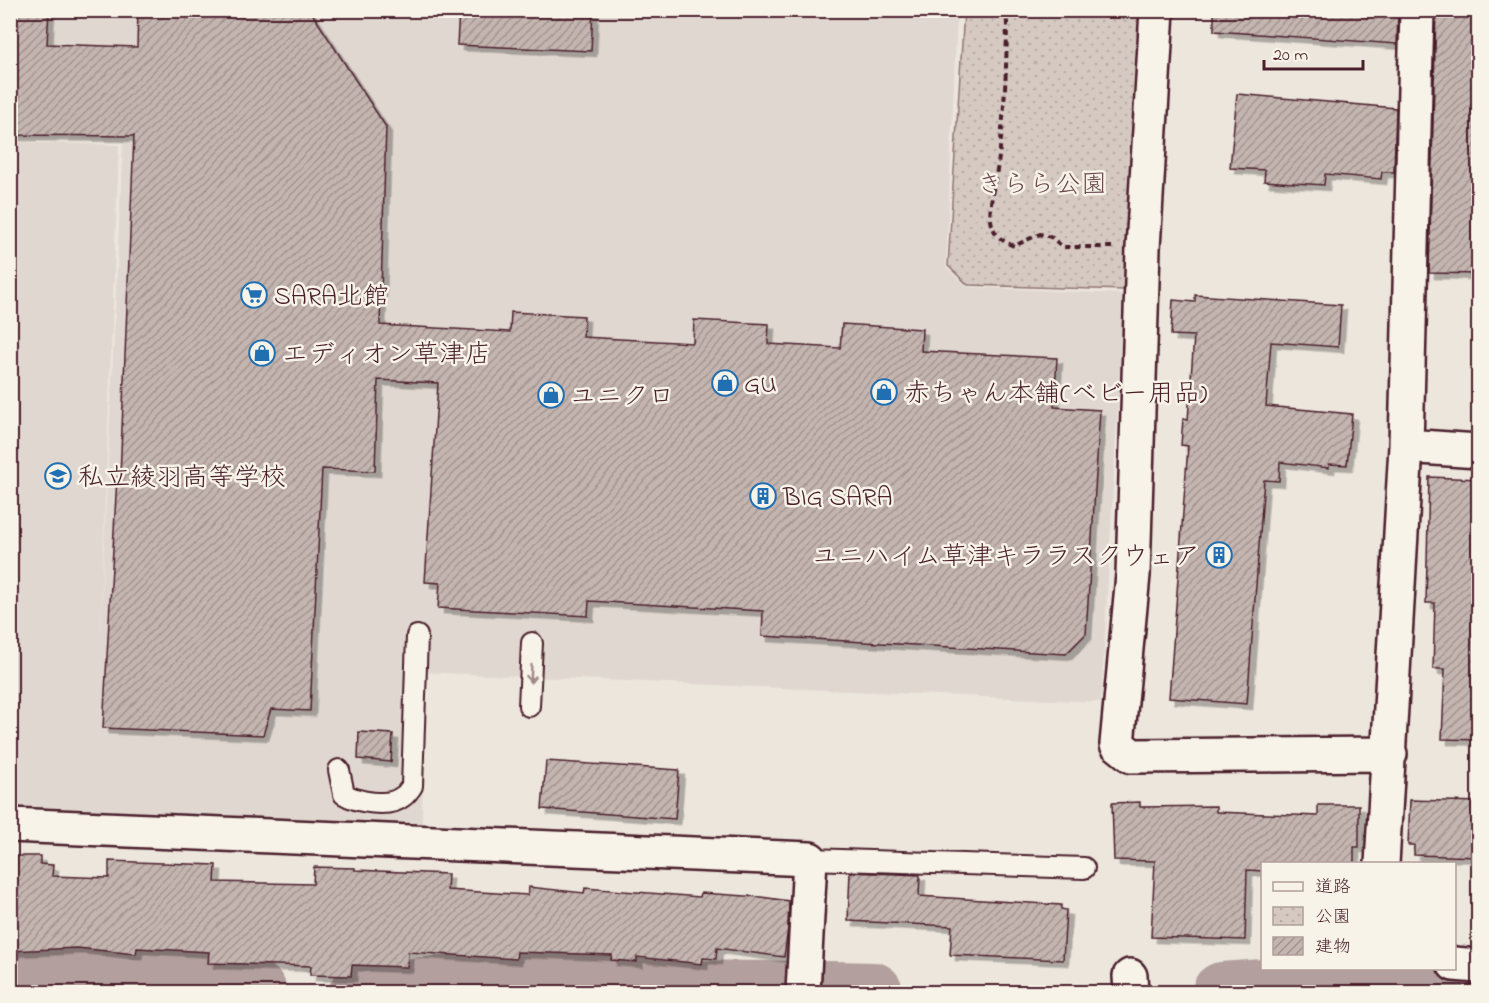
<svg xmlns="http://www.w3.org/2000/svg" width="1489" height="1003" font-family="'Indie Flower','Klee One',sans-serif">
	<defs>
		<pattern id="park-dots" width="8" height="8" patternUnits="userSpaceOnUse" patternTransform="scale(1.5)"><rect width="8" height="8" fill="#d5c9c2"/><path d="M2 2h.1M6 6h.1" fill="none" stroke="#b8aca7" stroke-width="1.8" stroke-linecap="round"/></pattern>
		<pattern id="building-hatch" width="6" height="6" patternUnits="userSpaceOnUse" patternTransform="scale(1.5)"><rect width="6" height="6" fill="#c4b5b0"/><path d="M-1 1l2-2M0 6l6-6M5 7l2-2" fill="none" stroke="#a1938f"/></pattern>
		<filter id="shadow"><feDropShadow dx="5.5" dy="5.5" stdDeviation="0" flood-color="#0004"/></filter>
	</defs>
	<rect width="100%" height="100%" fill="#ece6dd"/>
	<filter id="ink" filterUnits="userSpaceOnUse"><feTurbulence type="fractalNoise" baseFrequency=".0167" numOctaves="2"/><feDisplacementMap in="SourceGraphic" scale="12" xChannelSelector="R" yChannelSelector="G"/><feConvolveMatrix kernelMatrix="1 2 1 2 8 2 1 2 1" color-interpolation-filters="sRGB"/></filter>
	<g filter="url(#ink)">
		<path fill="#e0d7d0" d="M11,11h946l-11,256 21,20 157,7 -23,408 -678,-30 -1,154 -411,-19v-665l108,3 -20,511 24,-515 -112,-3z"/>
		<path fill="url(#park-dots)" stroke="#907476" stroke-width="1.5" d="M964,11h176l-16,279 -156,-5 -20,-19z"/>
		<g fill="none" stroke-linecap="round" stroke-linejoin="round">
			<path stroke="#b39f9d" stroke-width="60" d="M10,972l41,-7 86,4 120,23
				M359,992c71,-3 139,-15 209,-16 23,0 45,11 68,12 78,5 158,1 237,4
				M1222,992l140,-10 72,10"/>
		</g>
		<path fill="url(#building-hatch)" stroke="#4a1f2b" stroke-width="1.5" filter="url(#shadow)" d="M10,10h39l-2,34 90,3 1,-37h172l76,117 -6,198 130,7 1,-20 73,4 -1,21 110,6 1,-23 75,4 -1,20 72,4 2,-24 80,5 -1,22 136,7 -3,49 46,3 -14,224 -20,20 -304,-18 1,-25 -174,-10 -1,15 -150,-8 2,-25 -15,-1 13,-199 -60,-3 -3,91 -53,-2 -12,242 -39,-2 -8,26 -160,-7 14,-251h3l14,-341 -124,-1z
			M459,10h134l-2,41 -134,-6z
			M1214,10h184l-1,34 -183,-13z
			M1436,10h43v264l-50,-1z
			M1237,94l159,14 -2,64h-12l-1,7 -56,-5 -1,11 -60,-4 1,-11 -35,-2z
			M1195,295l146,10 -3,42 -67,-5 -5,64 86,8 -5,51 -18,-1v4l-49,-6 -1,19 -15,-1 -17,224 -78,-6 19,-252 -7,-1 2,-26 5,1 6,-84 -23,-1 2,-35 22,2z
			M1429,477l50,2 -4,137h4v124l-37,-1 3,-70h-12l2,-66h-9z
			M359,732l34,2 -2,28 -33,-3z
			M546,761l133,9 -4,49 -133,-10z
			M1410,800l69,2v55l-65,-2v-10h-6z
			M1140,802v5l76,-1v6l102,4v-11h41v42h-5v17h-91v7l-16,-1 -2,70 -94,-3 4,-76 -41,-1 -2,-57z
			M10,856h30v8l13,1 -1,11 57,2v-17l107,4 -1,17 98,2 1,-17 41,1v2l93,4 -1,16 81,5 1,-8 55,6 1,-5 115,9 1,-4 60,4 28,4 -1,27 -4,29 -67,-9 -1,11 -13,-1 -1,6 -65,-7v5l-26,-2 1,-5 -95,-3 -1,7 -108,-7 -1,15 -55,-2 -1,11 -41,-1 1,-9 -103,-3 1,-11 -72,-4 -1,6 -59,-6 -67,3z
			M850,872l70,3 -1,21 142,9v4l5,1 -3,50 -113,-5 2,-29 -104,-5z"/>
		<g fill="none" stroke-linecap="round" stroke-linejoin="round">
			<g stroke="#4a1f2b" stroke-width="24">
				<path id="lane" d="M529,706l3,-63
					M339,770l5,24c13,8 45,14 58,3 4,-2 7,-7 10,-11l5,-150
					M810,859l274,9"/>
			</g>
			<g stroke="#4a1f2b" stroke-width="38">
				<path id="street" d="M1157,10l-14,238 -10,327 -16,169 15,12 258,-2
					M1406,446l72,5
					M10,825l800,34 -7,133
					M1382,864l24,-418 11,-436
					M1454,964l24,2
					M1130,976l1,16"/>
			</g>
			<path stroke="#4a1f2b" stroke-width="4" stroke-dasharray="6 4.5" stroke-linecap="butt" d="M1007,10c0,50 -2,98 -8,147 -2,18 -11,47 -8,63 2,14 10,21 23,26l26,-12 11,3 12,10h49"/>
			<use href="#lane" stroke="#f7f3e8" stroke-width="20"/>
			<use href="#street" stroke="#f7f3e8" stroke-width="33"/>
		</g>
		<defs><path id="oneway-shaft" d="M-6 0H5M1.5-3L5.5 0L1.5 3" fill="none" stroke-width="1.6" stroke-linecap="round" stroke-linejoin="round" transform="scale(1.5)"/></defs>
		<use stroke="#a0898a" href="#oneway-shaft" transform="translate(531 674) rotate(93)"/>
	</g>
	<defs>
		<g id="supermarket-ring" transform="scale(1.35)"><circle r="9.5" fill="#f7f3e8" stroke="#1f6fb2" stroke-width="1.5"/><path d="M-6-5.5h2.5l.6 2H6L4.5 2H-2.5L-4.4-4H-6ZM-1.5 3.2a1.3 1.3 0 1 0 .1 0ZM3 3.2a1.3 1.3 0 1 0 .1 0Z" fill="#1f6fb2"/></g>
		<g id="shop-ring" transform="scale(1.35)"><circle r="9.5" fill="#f7f3e8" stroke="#1f6fb2" stroke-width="1.5"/><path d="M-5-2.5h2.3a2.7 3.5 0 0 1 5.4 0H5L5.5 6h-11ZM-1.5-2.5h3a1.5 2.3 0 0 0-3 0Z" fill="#1f6fb2"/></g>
		<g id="school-ring" transform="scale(1.35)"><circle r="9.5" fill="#f7f3e8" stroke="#1f6fb2" stroke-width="1.5"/><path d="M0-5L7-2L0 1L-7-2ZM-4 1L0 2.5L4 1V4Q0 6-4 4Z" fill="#1f6fb2"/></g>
		<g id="building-ring" transform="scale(1.35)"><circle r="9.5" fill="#f7f3e8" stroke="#1f6fb2" stroke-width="1.5"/><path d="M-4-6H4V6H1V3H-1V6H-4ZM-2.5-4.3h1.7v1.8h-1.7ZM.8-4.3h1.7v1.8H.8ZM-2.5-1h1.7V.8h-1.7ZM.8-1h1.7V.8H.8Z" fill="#1f6fb2"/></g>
	</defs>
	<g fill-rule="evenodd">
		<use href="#supermarket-ring" x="254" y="295"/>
		<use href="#shop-ring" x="262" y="353"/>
		<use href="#shop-ring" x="725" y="383"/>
		<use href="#shop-ring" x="884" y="392"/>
		<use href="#shop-ring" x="551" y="395"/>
		<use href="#school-ring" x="58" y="476"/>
		<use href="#building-ring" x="763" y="496"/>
		<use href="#building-ring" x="1219" y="555"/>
	</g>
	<g text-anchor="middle" stroke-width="5" stroke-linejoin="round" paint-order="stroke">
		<g font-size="26" fill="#6d4a51" stroke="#f7f3e8">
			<text x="1042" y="192">きらら公園</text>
		</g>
		<g font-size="26" fill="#4a1f2b" stroke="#f7f3e8" text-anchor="start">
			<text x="274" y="304">SARA北館</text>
			<text x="282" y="362">エディオン草津店</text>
			<text x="744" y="392">GU</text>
			<text x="904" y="401">赤ちゃん本舗(ベビー用品)</text>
			<text x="570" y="404">ユニクロ</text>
			<text x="78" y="485">私立綾羽高等学校</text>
			<text x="783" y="505">BIG SARA</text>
			<text x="1200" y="564" text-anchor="end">ユニハイム草津キララスクウェア</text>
		</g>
	</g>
	<rect width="1489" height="1003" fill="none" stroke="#f7f3e8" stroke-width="36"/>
	<rect x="18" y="18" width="1453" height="967" fill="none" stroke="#4a1f2b" stroke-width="2" filter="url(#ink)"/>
	<rect x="1261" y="862" width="195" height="108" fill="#f7f3e8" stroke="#b29e9c" stroke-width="1.5"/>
	<rect x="1273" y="882" width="30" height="9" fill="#f7f3e8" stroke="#b29e9c" stroke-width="1.5"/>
	<text x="1315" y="892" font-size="18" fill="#4a1f2b">道路</text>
	<rect x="1273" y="907" width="30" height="18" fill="url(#park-dots)" stroke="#b29e9c" stroke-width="1.5"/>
	<text x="1315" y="922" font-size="18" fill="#4a1f2b">公園</text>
	<rect x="1273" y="937" width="30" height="18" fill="url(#building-hatch)" stroke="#b29e9c" stroke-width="1.5"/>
	<text x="1315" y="952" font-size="18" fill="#4a1f2b">建物</text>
	<path d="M1264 60v9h99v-9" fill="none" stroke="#4a1f2b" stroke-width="3"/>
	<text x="1273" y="60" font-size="18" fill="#4a1f2b" stroke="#f7f3e8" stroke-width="4.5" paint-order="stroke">20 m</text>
</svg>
